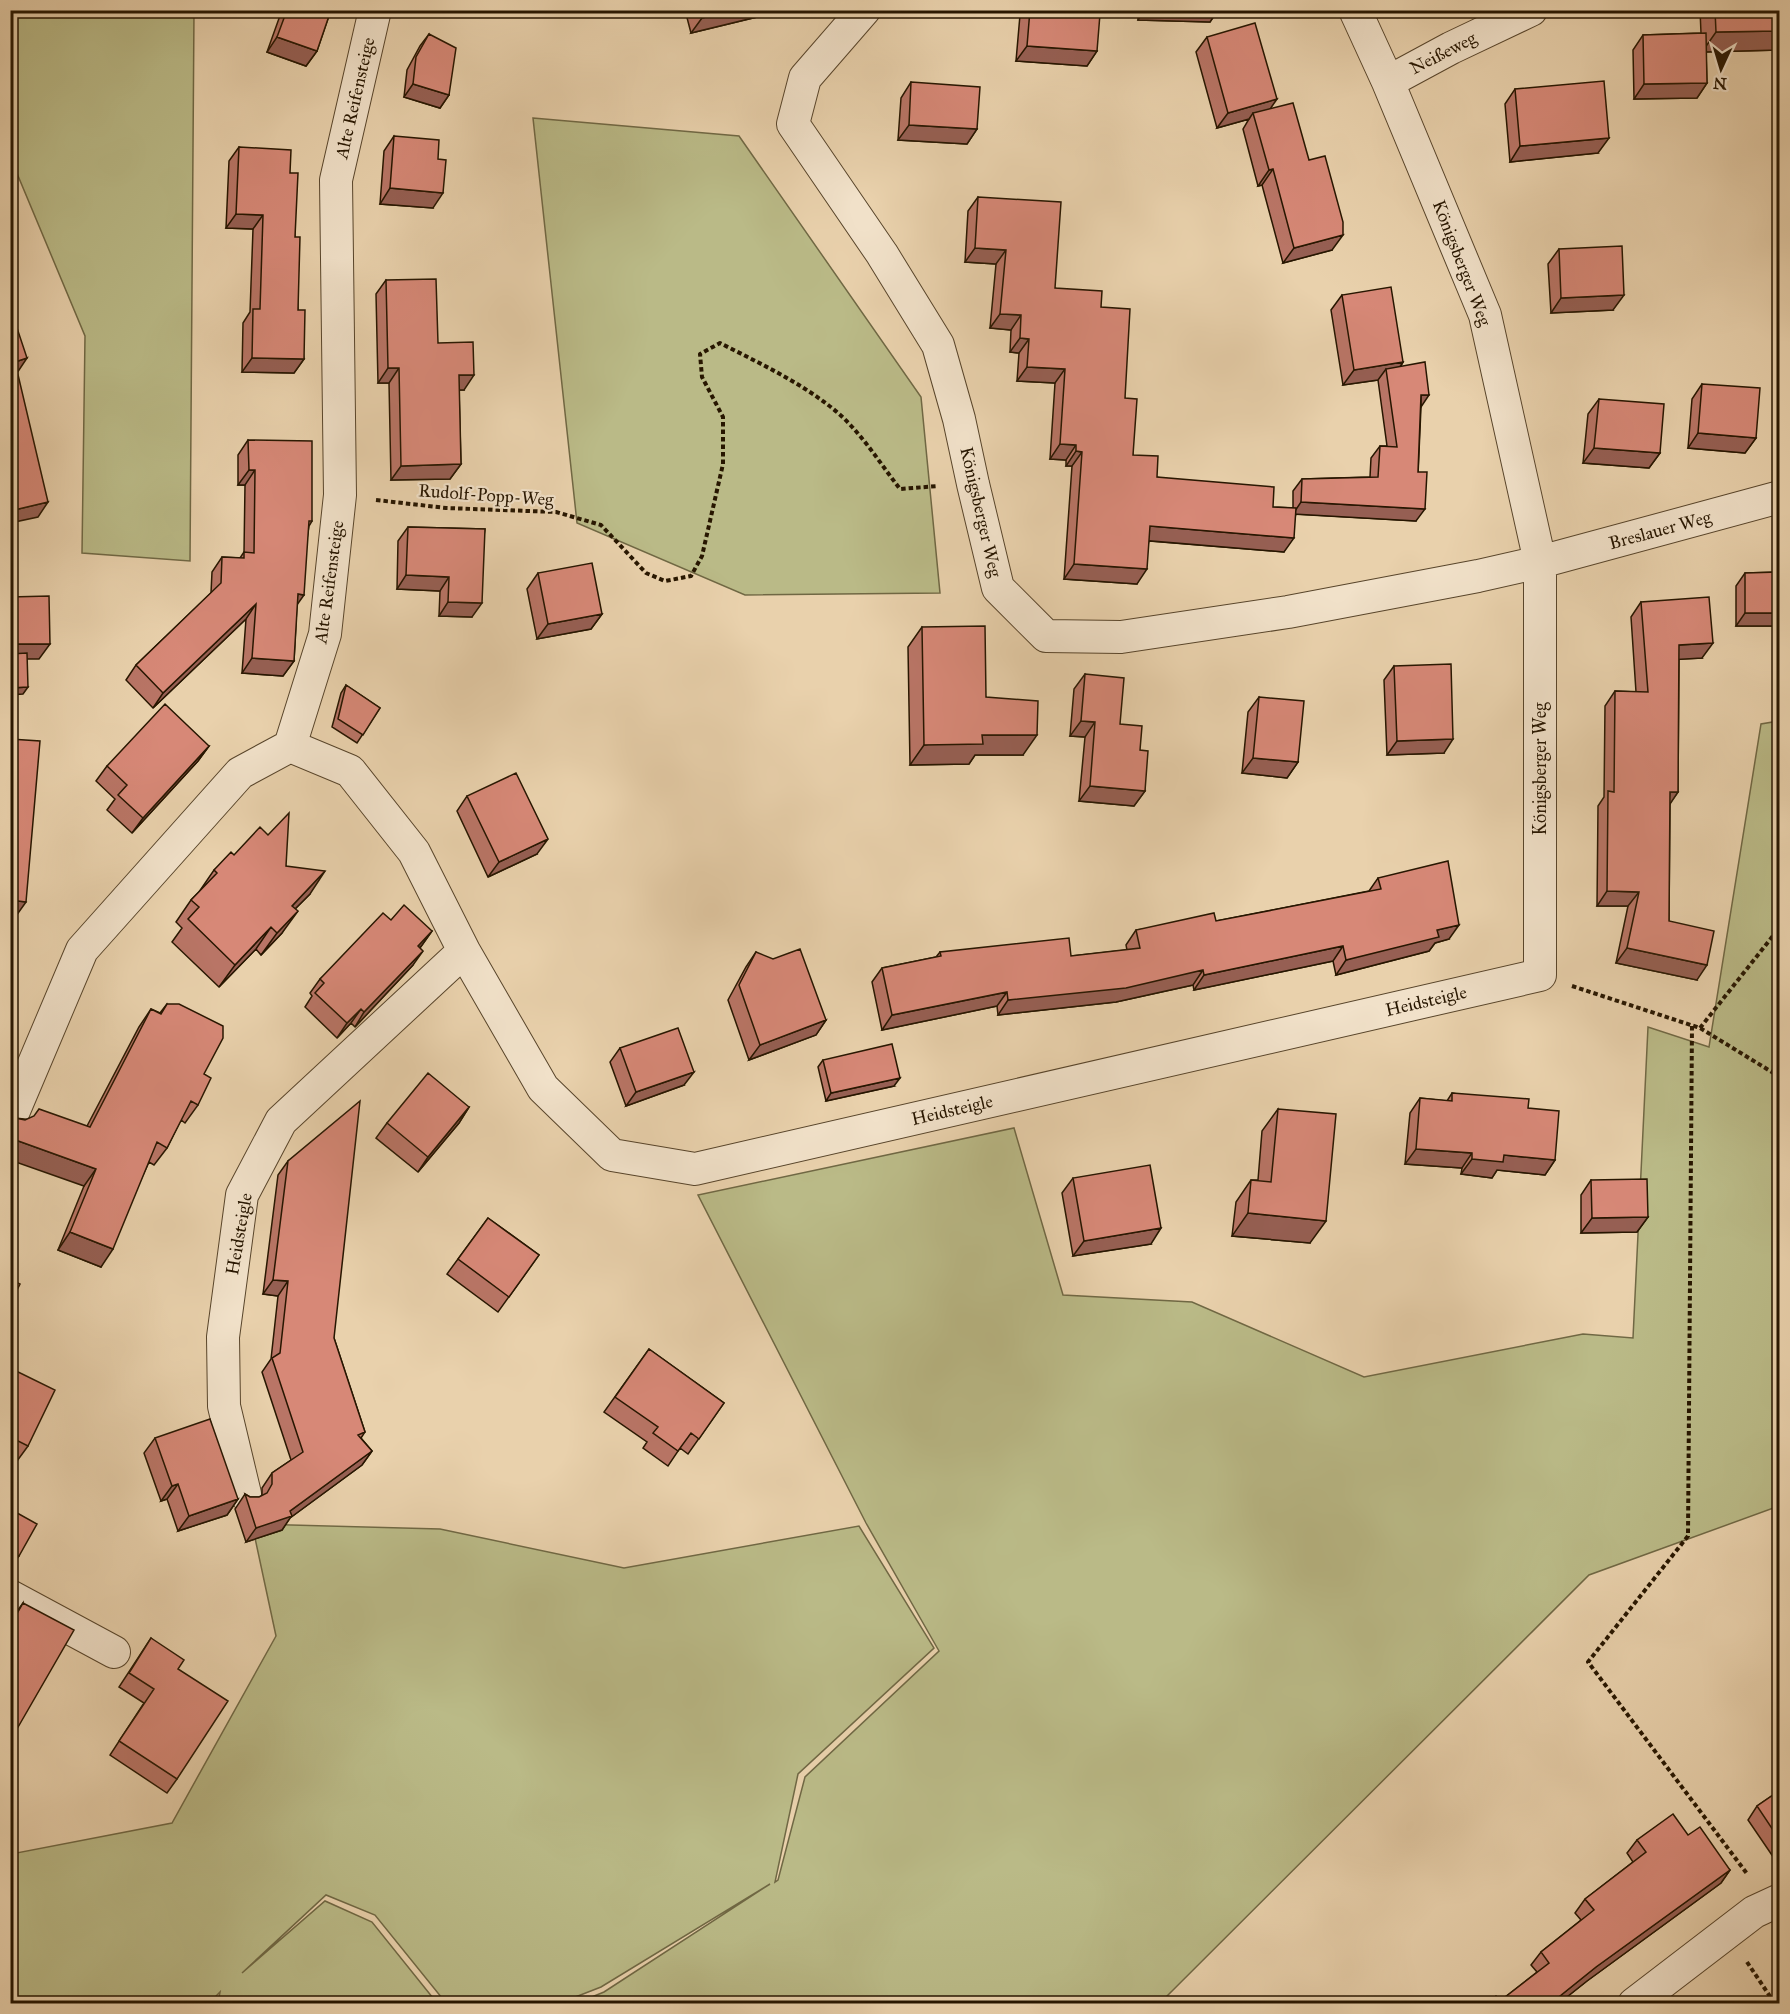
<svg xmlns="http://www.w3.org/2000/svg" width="1790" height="2014" font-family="'IM FELL Great Primer',serif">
	<rect width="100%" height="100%" fill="#e9d1ac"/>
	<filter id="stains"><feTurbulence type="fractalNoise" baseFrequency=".00333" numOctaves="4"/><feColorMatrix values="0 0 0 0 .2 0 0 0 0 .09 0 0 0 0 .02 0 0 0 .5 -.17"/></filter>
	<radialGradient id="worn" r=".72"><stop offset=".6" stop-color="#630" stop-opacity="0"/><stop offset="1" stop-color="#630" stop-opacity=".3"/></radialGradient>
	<path fill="#baba87" stroke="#706844" stroke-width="1.5" d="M10,11h184l-4,550 -108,-8 3,-217 -74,-177z
		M533,118l206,18 182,261 19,196 -195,2 -168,-72z
		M1779,721v785l-190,69 -429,428h-583l27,-11 166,-108 -169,103 -41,16h-114l-71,-88 -49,-20 -84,78 83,-72 47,21 65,81h-219l2,-11 -4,4 -1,7 -204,1v-150l161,-31 104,-187 -24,-112 188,5 184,39 235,-42 75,122 -136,126 -23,108 3,-2 27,-103 134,-126 -73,-128 -168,-328 316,-67 49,167 129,7 172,75 219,-43 50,4 15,-311 61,20 52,-323z"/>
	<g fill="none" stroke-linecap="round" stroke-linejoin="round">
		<g stroke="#58452b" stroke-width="34">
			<path id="street" d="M864,10l-59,68 -12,46 89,130 56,91 21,74 14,65 25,104 48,48 75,1 167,-25 190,-36 62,-14 240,-65
				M1388,82l63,-34 80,-38
				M290,746l60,25 64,81 50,99 79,137 69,67 83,14 845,-194v-413l-55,-247 -97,-233 -33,-72
				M10,1120l72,-170 158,-177 50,-27 35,-112 15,-139 -4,-315 39,-170
				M245,1494l-21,-88 -1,-69 19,-142 39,-74 183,-170
				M10,1596l104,56
				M1634,2004l120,-92 26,-12"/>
		</g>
		<path stroke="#271600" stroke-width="4" stroke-dasharray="4.5 3" stroke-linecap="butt" d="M376,500l70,8 110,4 45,13 45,48 19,8 26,-5 11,-20 21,-92v-47l-21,-40 -2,-23 20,-11c39,20 78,38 112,65 27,21 47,54 68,81l38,-3
			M1572,986l128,42 80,49
			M1692,1026l-4,510 -100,126 160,213
			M1700,1028l80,-101
			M1747,1962l28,42"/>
		<use href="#street" stroke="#f1e1c9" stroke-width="32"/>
	</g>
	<path fill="#b97566" stroke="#271600" stroke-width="1.5" d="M282,10h49l-14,41 -11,15 -39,-14z
		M685,10h80l-4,6 -70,17z
		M1023,10h48l26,41 -10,15 -71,-5 4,-46z
		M1138,10h80l-8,12 -72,-2z
		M1700,10h79v40l-73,2 1,31 -10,15 -63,1 -1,-49 10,-15 58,-2z
		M429,34l20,61 -9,13 -36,-11 3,-27 13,-24z
		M1207,37l63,72 62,141 -49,13 -21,-78 -4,1 -15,-57 6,-10 -32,9 -21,-76z
		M911,82l66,47 -10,15 -69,-4 3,-42z
		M1515,89l83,64 -88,9 -5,-58z
		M394,136l39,72 -53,-4 4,-53z
		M239,147l51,26 5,64 3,73 6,49 -10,14 -52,-1 1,-49 7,-11 3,-83 -27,-1 3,-67z
		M978,197l77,91 46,19 24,91 8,57 24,22 116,30 20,1v-17l9,-12 68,-2 1,-19 9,-12h7l-9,-66 -35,5 -12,-75 11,-15 61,67 -2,4 20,41 -5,114 -120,-7 -12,38 -135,-11 -12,43 -73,-5 8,-113h-6v-6l-16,-1 5,-76 -38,-2 2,-28 -9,-1 1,-22 -21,-2 6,-64 -31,-2 3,-51z
		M1559,249l54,61 -62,3 -3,-49z
		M386,280l52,63 26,47h-5l2,74 -11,15 -59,1 -2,-97h-11l-2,-89z
		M1702,384l54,54 -11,15 -57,-5 4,-49z
		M1599,399l61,54 -11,15 -66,-5 5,-49z
		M248,440l64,81 -3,5 -12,78 -3,57 -11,15 -41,-3 4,-54 -93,89 -27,-28 10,-15 75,-72 1,-21 10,-15 18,1 4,-6 1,-67h-7v-30z
		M408,527l77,2 -13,88 -33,-1 1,-25 -43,-2 1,-48z
		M1779,572v62h-5v-8h-38v-40l9,-13z
		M538,573l64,41 -11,15 -54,10 -10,-50z
		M1641,602l61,56 -23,1 -1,133 -8,11 -1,118 28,59 -81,-17 12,-57h-31l1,-100 6,-9 1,-91 10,-15 21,1 -5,-75z
		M922,627l64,70 37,58h-48l-6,9 -59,1 -2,-118z
		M1394,666l50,87 -57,2 -3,-75z
		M1085,674l35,50 20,26 5,41 -11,15 -55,-5 6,-64 -15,-1 4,-47z
		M346,685l34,23 -23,35 -25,-16 9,-34z
		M1259,697l39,65 -11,16 -45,-5 6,-61z
		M209,746l-11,15 -66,72 -25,-23 8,-11 -19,-18 11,-15z
		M467,796l70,58 -49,23 -31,-66z
		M234,855l52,11 24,28 -15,15 -13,24 -21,22 -5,-6 -37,38 -47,-45 10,-14 -6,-6 15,-22 8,-8 15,-22z
		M1378,878l71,61 -14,4 -6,8 -93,24 -3,-14 -139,29 -1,-5 -77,17 -118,13 -1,-9 -115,24 -10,-48 10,-14 54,-11 4,-5 131,4 56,-6 -1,-5 10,-15 80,-9 153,-30z
		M391,920l41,11 -12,17 -7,17 -58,62 -4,-4 -14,15 -32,-31 7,-11 -2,-3 10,-14z
		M756,952l70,68 -10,15 -67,25 -21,-60 18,-33z
		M167,1004l37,70 -6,31 -13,18 -4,-3 -14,28 -13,17 -5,-3 -48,105 -43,-17 26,-64 -69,-68 72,8 52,-99 12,-18 9,4z
		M620,1048l64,37 -58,21 -16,-44z
		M823,1060l71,26 -68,15 -8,-34z
		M1452,1093l76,15 27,52 -10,15 -48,-5 -5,8 -31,-4 1,-6 -57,-4 5,-51 10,-15 27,3z
		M469,1107l-10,16 -41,49 -42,-34 11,-15z
		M1278,1109l32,134 -78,-7 4,-34 15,-22h7l4,-49z
		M288,1161l46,177 31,94 -4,6 11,13 -10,14 -72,53 -8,12 -36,12 -11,-33 10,-15 5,3h9l3,-1v-8l10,-15 19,-13 -29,-88 9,-13 7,-63 -15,-2 15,-119z
		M1073,1178l78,66 -78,12 -11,-63z
		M1591,1180l57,37 -11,15 -56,1v-38z
		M488,1218l51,37 -41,57 -51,-38z
		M649,1349l75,54 -36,51 -8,-6 -12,18 -25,-18 4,-6 -43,-30z
		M10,1368l18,78 -11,15 -7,-3z
		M155,1438l83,61 -11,16 -49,16 -11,-32 -6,2 -17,-48z
		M10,1509l9,47 -6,8 -3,-2z
		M23,1603l-13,138v-120z
		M151,1638l27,31 -1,110 -10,14 -57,-38 34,-52 -25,-16z
		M1779,1791v72l-1,1 -30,-44 9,-14z
		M1688,1835l42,35 -9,13 -134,98 -29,23h-72l14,-3 37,-29 -6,-7 10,-13 40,-32 -6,-7 10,-14 48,-37 -6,-9 10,-13z"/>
	<path fill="#965f53" stroke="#271600" stroke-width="1.5" d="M732,10h33l-4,6 -70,17 11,-15z
		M1144,10h74l-8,12 -72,-2z
		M1779,31v19l-77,2 14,-20z
		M277,37l40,14 -11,15 -39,-14z
		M1027,46l70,5 -10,15 -71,-5z
		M1707,83l-10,15 -63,1 10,-15z
		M413,84l36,11 -9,13 -36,-11z
		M1277,99l-11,16 -13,-2 -4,6 -32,9 11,-15z
		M909,125l68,4 -10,15 -69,-4z
		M1609,138l-11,15 -88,9 10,-16z
		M1273,169l-11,16 -4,1 11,-16z
		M390,188l53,5 -10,15 -53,-4z
		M236,214l27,1 -10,14 -27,-1z
		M1343,235l-11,15 -49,13 11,-15z
		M975,248l31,2 -10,14 -31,-2z
		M1624,295l-11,15 -62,3 10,-15z
		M1000,314l21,1 -10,15 -21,-2z
		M1020,338l9,1 -10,14 -9,-1z
		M27,358l-10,15 -2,-11z
		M252,358l52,1 -10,14 -52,-1z
		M1403,362l-10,16 -7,-9 -8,11 -35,5 11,-15z
		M1027,367l38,2 -10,14 -38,-2z
		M388,368h11l-10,15h-11z
		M459,375h15l-10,15h-15z
		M1421,395h8l-8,12z
		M1698,433l58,5 -11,15 -57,-5z
		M1060,444l16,1 -10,15 -16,-1z
		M1594,448l66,5 -11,15 -66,-5z
		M1076,451l6,1 -10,14h-6z
		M461,464l-11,15 -59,1 10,-14z
		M249,470h6l-10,15h-7z
		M48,502l-10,15 -28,6v-12z
		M1301,502l124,7 -9,12 -123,-7z
		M1150,526l144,12 -10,14 -144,-12z
		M1074,564l73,5 -10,15 -73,-5z
		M406,575l43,2 -9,14 -43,-2z
		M298,594l6,1 -10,14z
		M448,602l34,1 -10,14 -33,-1z
		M256,604l-10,15 -93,89 10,-15z
		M1745,613h34v5l-5,8h-38z
		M602,614l-11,15 -54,10 11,-15z
		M1779,626v8h-5z
		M1713,643l-11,15 -33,2 10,-15z
		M10,644h40l-11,15h-29z
		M252,658l42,3 -11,15 -41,-3z
		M28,687l-5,7 -13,1v-7z
		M1081,721l14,1 -10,15 -15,-1z
		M982,735h55l-14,20h-48l-6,9 -59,1 14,-20z
		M1453,739l-9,14 -57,2 10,-14z
		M209,746l-11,15 -66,72 11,-15z
		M1253,758l45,4 -11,16 -45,-5z
		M1090,786l55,5 -11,15 -55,-5z
		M1670,792h8l-10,15z
		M548,839l-11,15 -49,23 11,-15z
		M325,871l-15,23 -34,34 16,-22z
		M1607,891l32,1 -11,14h-31z
		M10,900l16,2 -10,14h-6z
		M298,911l-16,22 -21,22 16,-22z
		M1459,925l-10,14 -14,4 -6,8 -93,24 10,-15 91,-30z
		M271,927l-15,22 -37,38 16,-22z
		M432,931l-10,14 -14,15 10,-14z
		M1343,946l-10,15 -139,29 10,-15z
		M1627,948l80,17 -10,15 -81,-17z
		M423,951l-10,14 -58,62 9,-15z
		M1203,970l-10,15 -77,17 -118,13 10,-15z
		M1007,992l-10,14 -115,24 10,-15z
		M361,1009l-10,14 -14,15 10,-15z
		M826,1020l-10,15 -67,25 11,-15z
		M694,1072l-10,13 -58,21 10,-14z
		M900,1078l-6,8 -68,15 5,-8z
		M469,1107l-10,16 -41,49 10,-15z
		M10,1138l86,31 -12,17 -74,-26z
		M1416,1149l56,4 -10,15 -57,-4z
		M1504,1155l51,5 -10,15 -48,-5 -5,8 -31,-4 11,-15z
		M1248,1213l78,8 -16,22 -78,-7z
		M1648,1217l-11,15 -56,1 11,-15z
		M1161,1228l-10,16 -78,12 11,-15z
		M70,1232l43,17 -12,18 -43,-17z
		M273,1280l15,1 -10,15 -15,-2z
		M372,1451l-10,14 -72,53 -8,12 -36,12 10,-14 34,-17z
		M178,1484l-11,15 -6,2 11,-15z
		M238,1499l-11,16 -49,16 11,-15z
		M1730,1870l-9,13 -134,98 -29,23h-8l46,-37z"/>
	<path fill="#d78877" stroke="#271600" stroke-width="1.5" d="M287,10h44l-14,41 -40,-14z
		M700,10h32l-30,8z
		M1030,10h41v2l29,2 -3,37 -70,-5z
		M1715,10h64v21l-63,1z
		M1255,23l22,76 -49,14 -21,-76z
		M1706,33l1,50 -63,1 -1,-49z
		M429,34l27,14 -7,47 -36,-11 3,-27z
		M1604,81l5,57 -89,8 -5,-57z
		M911,82l69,5 -3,42 -68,-4z
		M1293,103l16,57 16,-4 18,66v13l-49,13 -21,-79 -4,1 -16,-57z
		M394,136l45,4 -1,19 8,1 -3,33 -53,-5z
		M239,147l52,3 -1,23h8l-3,64h5l-2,73h7l-1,49 -52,-1 1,-49h7l3,-94 -27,-1z
		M978,197l83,5 -6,86 47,3 -1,16 29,2 -5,89 12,1 -4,56 25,1 -1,21 117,10 -1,20 23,1 -2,30 -144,-12 -3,43 -73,-5 8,-112 -6,-1v-6l-16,-1 5,-75 -38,-2 2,-28 -9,-1 1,-23 -21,-1 6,-64 -31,-2z
		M1622,246l2,49 -63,3 -2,-49z
		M436,279l2,64 35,-1 1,33h-15l2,89 -60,2 -2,-98h-11l-2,-88z
		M1391,287l12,75 -49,8 -12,-75z
		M12,313l15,45 -12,4 33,140 -38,9v-197z
		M1425,362l4,33h-8l-3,77h9l-2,37 -124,-7 1,-23 76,-2 2,-31 17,1 -11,-78z
		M1702,384l58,4 -4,50 -58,-5z
		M1599,399l65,5 -4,49 -66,-5z
		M248,440l64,1v80h-3l-5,74 -6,-1 -4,67 -42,-3 4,-54 -93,89 -27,-28 85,-82 1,-26 22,1v-6l10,1 1,-83h-6z
		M408,527l77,2 -3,74 -34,-1 1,-25 -43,-2z
		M592,563l10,51 -54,10 -10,-51z
		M1779,572v41h-34v-40z
		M49,596l1,48h-40v-47z
		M1709,597l4,46 -34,2 -1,147h-8l-1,129 45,10 -7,34 -80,-17 12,-56 -32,-1 1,-100 6,1 1,-101 33,1 -7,-90z
		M985,626l1,71 52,4 -1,34h-55l1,9 -59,1 -2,-118z
		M27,653l1,34 -18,1v-34z
		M1451,664l2,75 -56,2 -3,-75z
		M1085,674l39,4 -4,46 22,2 -2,24 8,1 -3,40 -55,-5 5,-64 -14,-1z
		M346,685l34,23 -17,27 -25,-16z
		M1259,697l45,4 -6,61 -45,-4z
		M165,704l44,42 -66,72 -25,-23 9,-10 -20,-19z
		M10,739l30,2 -14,161 -16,-2z
		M516,773l32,66 -49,23 -32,-66z
		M289,813l-3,53 39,5 -33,35 6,5 -21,22 -6,-6 -36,38 -47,-46 11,-12 -8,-7 26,-27 -3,-3 17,-18 3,3 26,-28 8,8z
		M1448,861l11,64 -22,5 2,7 -93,23 -3,-14 -139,29 -1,-5 -77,18 -118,12 -1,-8 -115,23 -10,-47 59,-12 -1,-4 129,-14 2,18 69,-8 -4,-18 78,-17 2,8 165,-32 -3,-11z
		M404,905l28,26 -14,15 5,5 -59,61 -3,-3 -14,14 -32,-30 9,-10 -4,-4 63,-66 8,7z
		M800,949l26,71 -66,25 -21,-60 17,-33 17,7z
		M167,1004h12l44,22v12l-19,36 7,4 -13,27 -7,-4 -24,47 -10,-6 -44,107 -43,-17 26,-63 -86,-31v-23l5,3 10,2 9,-4 5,-7 51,18 61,-118 10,5z
		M678,1028l16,44 -58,20 -16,-44z
		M892,1044l8,34 -69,15 -8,-33z
		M428,1073l41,34 -41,50 -41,-34z
		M1452,1093l77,6 -1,9 31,3 -4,49 -51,-5 -1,7 -31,-3v-6l-56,-4 4,-51 32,3z
		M360,1101l-26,237 31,94 -7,3 14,16 -82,60 2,5 -36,12 -11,-34 5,3h9l8,-4 5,-9v-11l31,-21 -31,-94 8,-5 8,-72 -15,-1 15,-119z
		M1278,1109l58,5 -10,107 -78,-8 3,-33 20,2z
		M1150,1165l11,63 -77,13 -11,-63z
		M1647,1179l1,38 -56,1 -1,-38z
		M488,1218l51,37 -30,42 -51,-38z
		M10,1279l10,5 -10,20z
		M649,1349l75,54 -25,36 -8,-6 -13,18 -25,-18 5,-6 -43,-30z
		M10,1368l45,22 -27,56 -18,-9z
		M210,1419l28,80 -49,17 -11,-32 -6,2 -17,-48z
		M10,1509l27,15 -18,32 -9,-4z
		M23,1603l51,27 -64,111v-119h2z
		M151,1638l33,22 -6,9 50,32 -51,78 -58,-38 35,-52 -25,-16z
		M1779,1791v48l-22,-33z
		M1673,1814l15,21 12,-8 30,43 -134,97 -46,37h-64l10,-8 4,5 49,-38 -8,-11 53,-42 -9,-11 61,-47 -9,-12z
		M1779,1992v12h-15z"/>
	<g text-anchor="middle" stroke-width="4.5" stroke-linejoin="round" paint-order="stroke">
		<g font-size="18" fill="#271600" stroke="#f1e1c9">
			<text transform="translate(1443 53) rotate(-27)" y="6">Neißeweg</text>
			<text transform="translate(355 98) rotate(-77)" y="6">Alte Reifensteige</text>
			<text transform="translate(1462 263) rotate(69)" y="6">Königsberger Weg</text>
			<text transform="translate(486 495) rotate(4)" y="6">Rudolf-Popp-Weg</text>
			<text transform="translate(981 512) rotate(77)" y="6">Königsberger Weg</text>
			<text transform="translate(1660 530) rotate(-15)" y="6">Breslauer Weg</text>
			<text transform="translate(329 582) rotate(-82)" y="6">Alte Reifensteige</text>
			<text transform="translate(1540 769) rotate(-90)" y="6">Königsberger Weg</text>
			<text transform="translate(1426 1001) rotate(-13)" y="6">Heidsteigle</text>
			<text transform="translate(952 1110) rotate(-13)" y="6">Heidsteigle</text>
			<text transform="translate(239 1234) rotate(-80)" y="6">Heidsteigle</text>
		</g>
	</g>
	<rect width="1790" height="2014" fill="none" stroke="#e9d1ac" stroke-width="36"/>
	<rect x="12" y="12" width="1766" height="1990" fill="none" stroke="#271600" stroke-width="3"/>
	<rect x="18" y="18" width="1754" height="1978" fill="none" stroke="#271600" stroke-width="1.5"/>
	<g transform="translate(1721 69) rotate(184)" stroke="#f1e1c9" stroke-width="4.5" paint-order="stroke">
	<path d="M0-4.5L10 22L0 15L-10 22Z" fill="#271600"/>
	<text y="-9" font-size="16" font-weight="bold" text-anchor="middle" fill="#271600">N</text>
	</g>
	<rect width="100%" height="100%" filter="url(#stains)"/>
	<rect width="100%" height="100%" fill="url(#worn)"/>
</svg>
